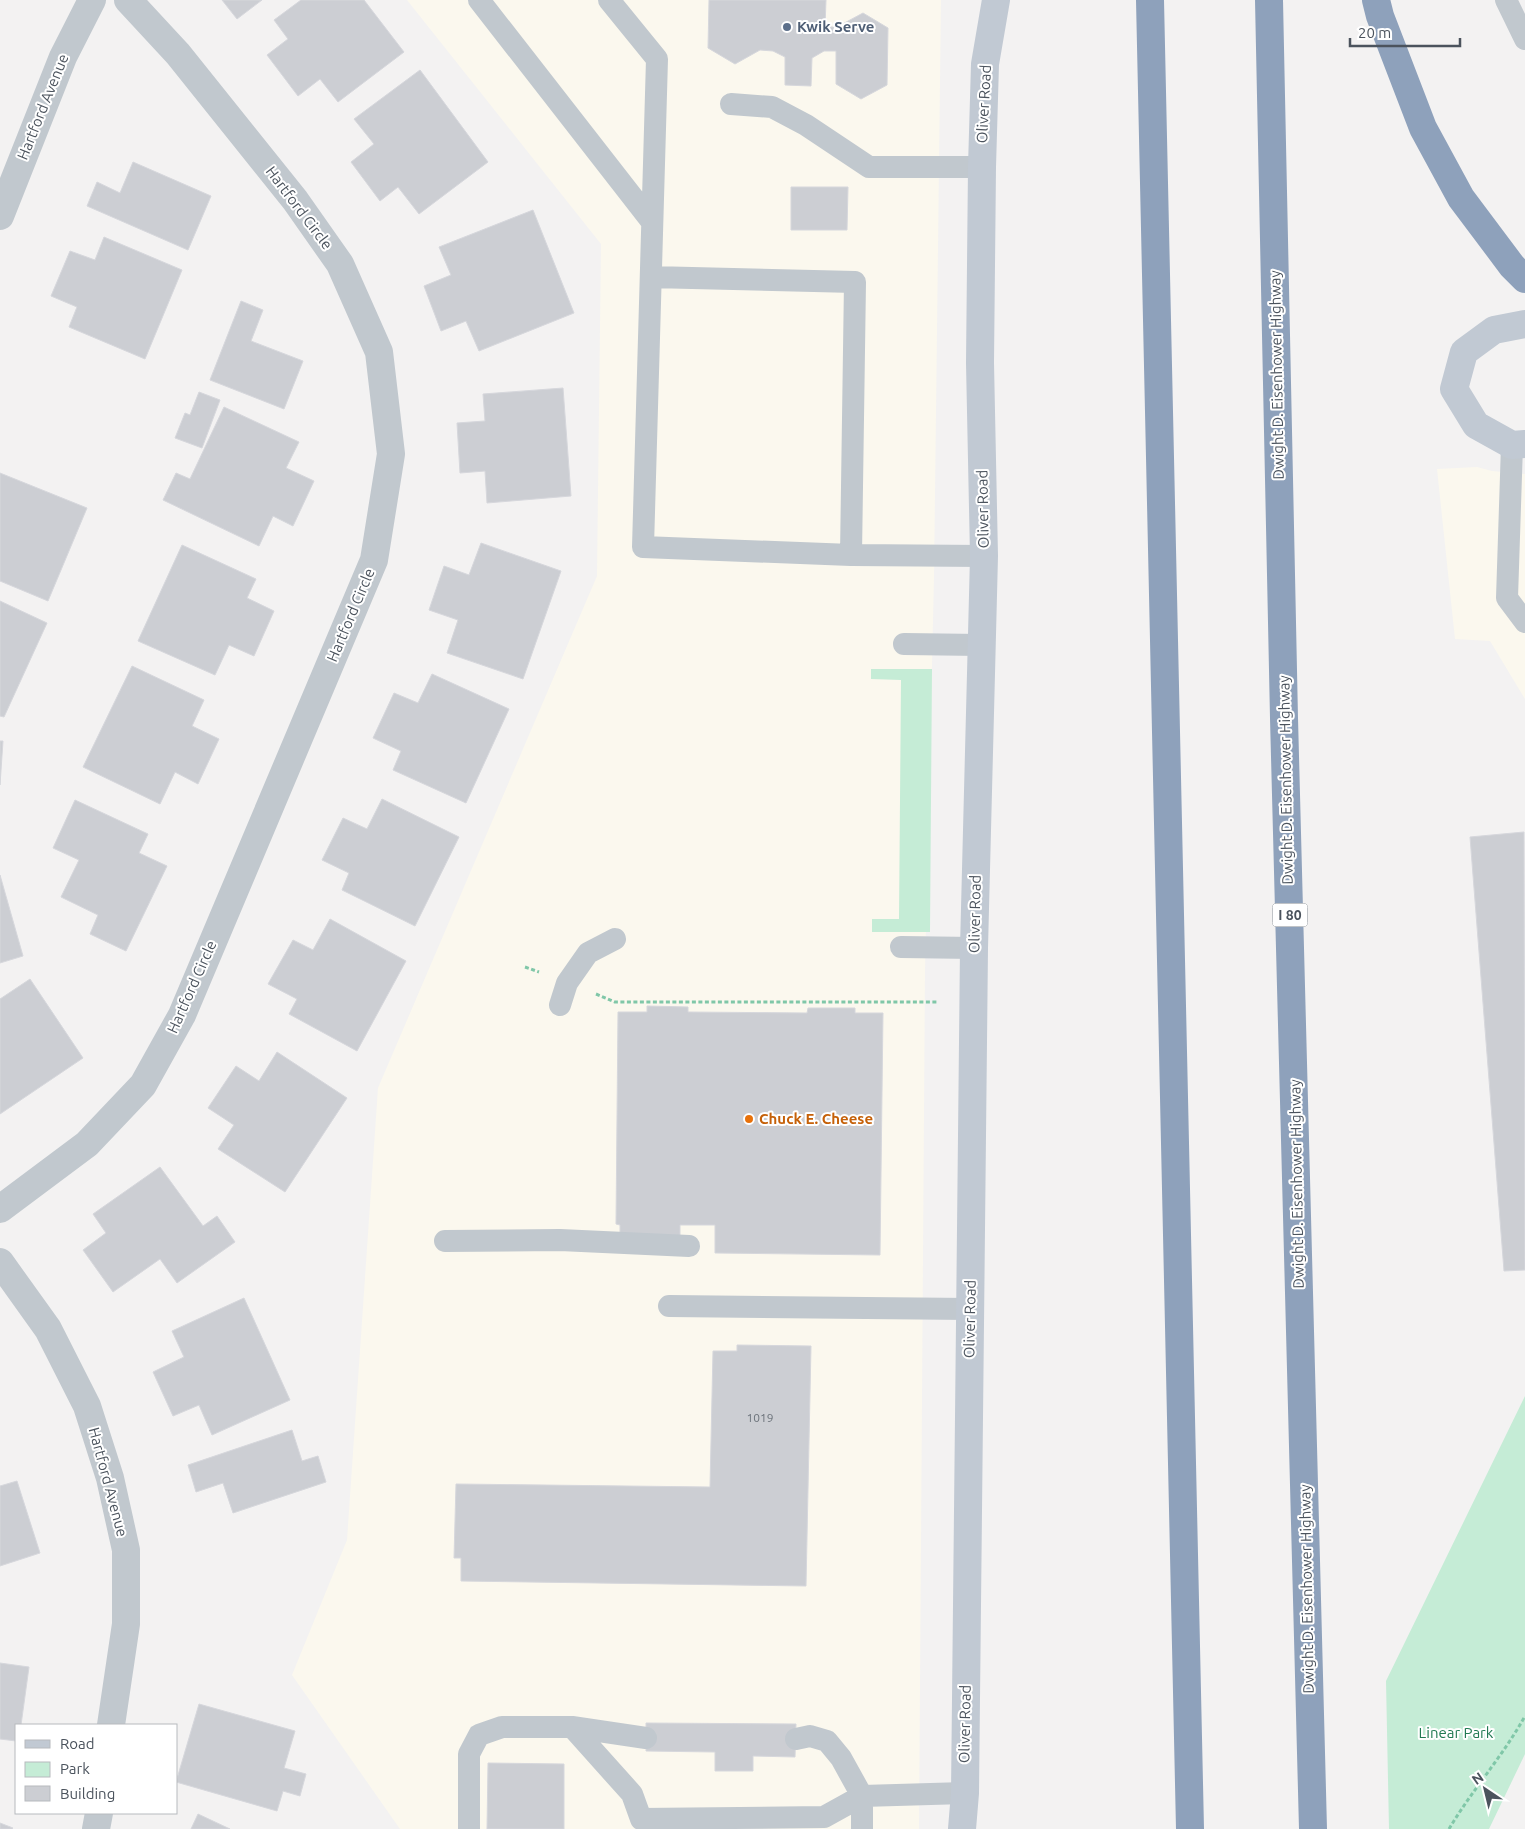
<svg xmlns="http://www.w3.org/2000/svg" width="1525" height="1829" font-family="Ubuntu,sans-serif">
	<rect width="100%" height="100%" fill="#f3f2f2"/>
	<path fill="#fbf8ee" d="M407,0h534l-7,577 -9,394 -6,858h-519l-108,-154 55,-135 31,-452 219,-512 4,-332z
		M1477,467l15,4 33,3v225l-35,-58 -35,-2 -18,-170z"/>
	<path fill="#c5ecd6" d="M871,669h61l-2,263h-58v-13h27l2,-239 -30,-1z
		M1525,1396v358l-36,75h-100l-3,-148z"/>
	<path fill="#ccced3" stroke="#d6d7dc" d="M222,0h40l-25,19z
		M301,0h63l40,52 -66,50 -18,-23 -22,17 -31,-41 21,-16 -14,-19z
		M709,0h117l-1,27h12l26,-14 25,15 -1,57 -26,14 -25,-15v-33h-12l-12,7 -1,28 -26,-1v-28l-12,-6 -13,-1 -25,14 -27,-16z
		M420,70l68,92 -69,52 -21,-27 -18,14 -29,-39 23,-18 -20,-25z
		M133,162l78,34 -23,54 -101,-44 10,-24 23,11z
		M791,187h57l-1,43h-56z
		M533,210l41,103 -95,38 -13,-30 -25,10 -17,-45 27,-11 -12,-28z
		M104,237l78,33 -37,89 -76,-32 8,-20 -26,-11 19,-45 25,9z
		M241,301l22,9 -12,31 52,20 -19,48 -74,-29z
		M563,388l8,108 -84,7 -2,-32 -25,2 -3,-50 28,-2 -2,-27z
		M199,392l21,8 -18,48 -27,-10 10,-25 5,2z
		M224,407l75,35 -13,26 28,13 -21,45 -20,-10 -14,30 -96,-46 13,-27 14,6z
		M0,473l87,35 -39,93 -48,-20z
		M481,543l80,28 -38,108 -76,-26 11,-33 -29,-10 15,-44 25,9z
		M182,545l74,34 -9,19 27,13 -20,45 -25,-11 -14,30 -77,-34z
		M0,601l47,22 -43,94 -4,-1z
		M132,666l72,34 -12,26 27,13 -21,45 -23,-12 -15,32 -77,-37z
		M432,674l77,35 -43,94 -73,-33 8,-19 -28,-13 21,-45 24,10z
		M0,741h3l-3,44z
		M382,799l77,38 -44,89 -73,-36 7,-17 -27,-13 21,-42 24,11z
		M75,800l73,34 -9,19 28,13 -41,85 -36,-17 8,-19 -37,-18 18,-37 -26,-12z
		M1524,832l1,438 -21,1 -34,-434z
		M0,875l23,81 -23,7z
		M330,919l76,42 -49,90 -68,-37 8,-15 -29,-15 25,-44 20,10z
		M30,979l53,79 -83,56v-115z
		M647,1006l41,1v5l119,1 1,-5h47v5h28l-3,242 -165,-2v-28h-35v12h-60v-12l-4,-1 2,-212h29z
		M277,1052l70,46 -62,94 -67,-43 16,-24 -26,-17 28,-42 23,15z
		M160,1167l43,59 14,-10 18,26 -58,41 -17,-24 -47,33 -30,-42 23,-17 -13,-19z
		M244,1298l46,102 -78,35 -13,-30 -26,11 -20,-44 31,-15 -12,-26z
		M737,1345l74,1 -5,240 -345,-5v-23h-7l2,-74 254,3 3,-136h24z
		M292,1430l10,31 16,-5 8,26 -93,31 -10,-30 -27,9 -8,-27z
		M17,1481l23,72 -40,13v-80z
		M0,1663l29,4 -8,58h-5v16l-16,-2z
		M199,1704l96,27 -11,37 22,6 -6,22 -17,-5 -6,20 -101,-29z
		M646,1723l150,1 -1,33 -42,-1v15h-38v-19l-69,-1z
		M488,1763l76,1v65h-77z
		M198,1814l32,15h-39z
		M0,1823l13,5 -1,1h-12z"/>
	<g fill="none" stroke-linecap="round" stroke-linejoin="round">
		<path stroke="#80c7a8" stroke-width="3" stroke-dasharray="4 2.5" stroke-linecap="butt" d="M525,967l14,5
			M596,994l19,8h323
			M1449,1829c23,-39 54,-73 76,-113"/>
		<path stroke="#c1c8ce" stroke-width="22" d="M479,0l173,222
			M609,0l48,59 -14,488 208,8 133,1
			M1506,0l19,39
			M731,104l41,3 34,18 63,42h113
			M651,277l204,5 -4,273
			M1512,445l-5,153 18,24
			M904,644l77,1
			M901,947l73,1
			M560,1005l7,-22 21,-30 27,-14
			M445,1241l115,-1 129,6
			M669,1306l301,3
			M572,1727l74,11
			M796,1739l14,-3 17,5 14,17 21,38v33
			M469,1829v-75l10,-19 23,-8h70l60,67 9,25 183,-2 38,-21 103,-3"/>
		<path stroke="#c1c8ce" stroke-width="28" d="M0,216l63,-159 29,-57
			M0,1209l87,-65 56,-59 39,-70 192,-455 17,-106 -12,-102 -39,-88 -45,-64 -117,-146 -50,-54
			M0,1262l48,67 39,77 23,72 16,72v74l-15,101
			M96,1829l3,-16"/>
		<path stroke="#c1c9d3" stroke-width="28" d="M1525,324l-31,6 -30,22 -10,37 22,36 36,20 13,-1
			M962,1829l3,-36 9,-845 10,-392 -4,-193 2,-196 3,-103 11,-64"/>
		<path stroke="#8ea1bb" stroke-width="28" d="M1150,0l40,1829
			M1269,0l15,718 29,1111
			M1376,0l4,16 43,112 38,70 51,68 13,13"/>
	</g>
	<circle fill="#5c6f8a" stroke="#fff" stroke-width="2" cx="787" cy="27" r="5"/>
	<circle fill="#e8710a" stroke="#fff" stroke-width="2" cx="749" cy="1119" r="5"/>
	<g text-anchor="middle" stroke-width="4" stroke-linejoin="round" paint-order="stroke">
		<g font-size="12" fill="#6b727a">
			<text x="760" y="1422">1019</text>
		</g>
		<rect fill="#fff" stroke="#81878e" stroke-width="1" x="1272.5" y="903.5" width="35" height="23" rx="4"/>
		<g font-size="14" font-weight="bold" fill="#4b535d">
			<text x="1290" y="920">I 80</text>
		</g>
		<g font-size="15" font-weight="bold" fill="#4e5e75" stroke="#fff" text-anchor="start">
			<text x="797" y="32">Kwik Serve</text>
		</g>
		<g font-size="15" fill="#4b535d" stroke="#fff">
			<text transform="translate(984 104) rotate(-87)" y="5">Oliver Road</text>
			<text transform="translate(43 107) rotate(-68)" y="5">Hartford Avenue</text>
			<text transform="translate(299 208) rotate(53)" y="5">Hartford Circle</text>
			<text transform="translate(1277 375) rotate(-91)" y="5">Dwight D. Eisenhower Highway</text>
			<text transform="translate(983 509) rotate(-91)" y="5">Oliver Road</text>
			<text transform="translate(351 615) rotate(-67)" y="5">Hartford Circle</text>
			<text transform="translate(1286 780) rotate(-91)" y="5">Dwight D. Eisenhower Highway</text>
			<text transform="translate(975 914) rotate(-89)" y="5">Oliver Road</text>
			<text transform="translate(192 987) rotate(-66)" y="5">Hartford Circle</text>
			<text transform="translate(1297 1184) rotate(-91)" y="5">Dwight D. Eisenhower Highway</text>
			<text transform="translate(970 1319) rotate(-89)" y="5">Oliver Road</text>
			<text transform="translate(108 1482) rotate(75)" y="5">Hartford Avenue</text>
			<text transform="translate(1307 1589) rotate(-91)" y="5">Dwight D. Eisenhower Highway</text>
			<text transform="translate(965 1724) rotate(-89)" y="5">Oliver Road</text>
		</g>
		<g font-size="15" font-weight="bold" fill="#c56008" stroke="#fff" text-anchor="start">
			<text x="759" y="1124">Chuck E. Cheese</text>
		</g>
		<g font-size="15" fill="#217a52" stroke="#fff">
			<text x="1456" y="1738">Linear Park</text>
		</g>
	</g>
	<rect x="15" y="1724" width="162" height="90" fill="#ffffff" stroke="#b7babe"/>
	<rect x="25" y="1740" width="25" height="8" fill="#c1c9d3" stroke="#b7babe"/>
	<text x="60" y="1749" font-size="15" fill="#4b535d">Road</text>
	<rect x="25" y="1762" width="25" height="15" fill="#c5ecd6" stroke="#b7babe"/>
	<text x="60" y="1774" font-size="15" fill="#4b535d">Park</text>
	<rect x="25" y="1786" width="25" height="15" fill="#ccced3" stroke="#b7babe"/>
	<text x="60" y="1799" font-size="15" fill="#4b535d">Building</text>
	<g transform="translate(1485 1789) rotate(325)" stroke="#ffffff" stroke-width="4" paint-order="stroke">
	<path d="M0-4L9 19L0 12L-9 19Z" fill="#4b535d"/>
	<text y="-8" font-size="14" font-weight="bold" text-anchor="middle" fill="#4b535d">N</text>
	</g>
	<path d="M1350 38v8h110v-8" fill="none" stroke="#4b535d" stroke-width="2.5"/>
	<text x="1358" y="38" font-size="15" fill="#4b535d" stroke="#ffffff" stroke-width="4" paint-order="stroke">20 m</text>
</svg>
